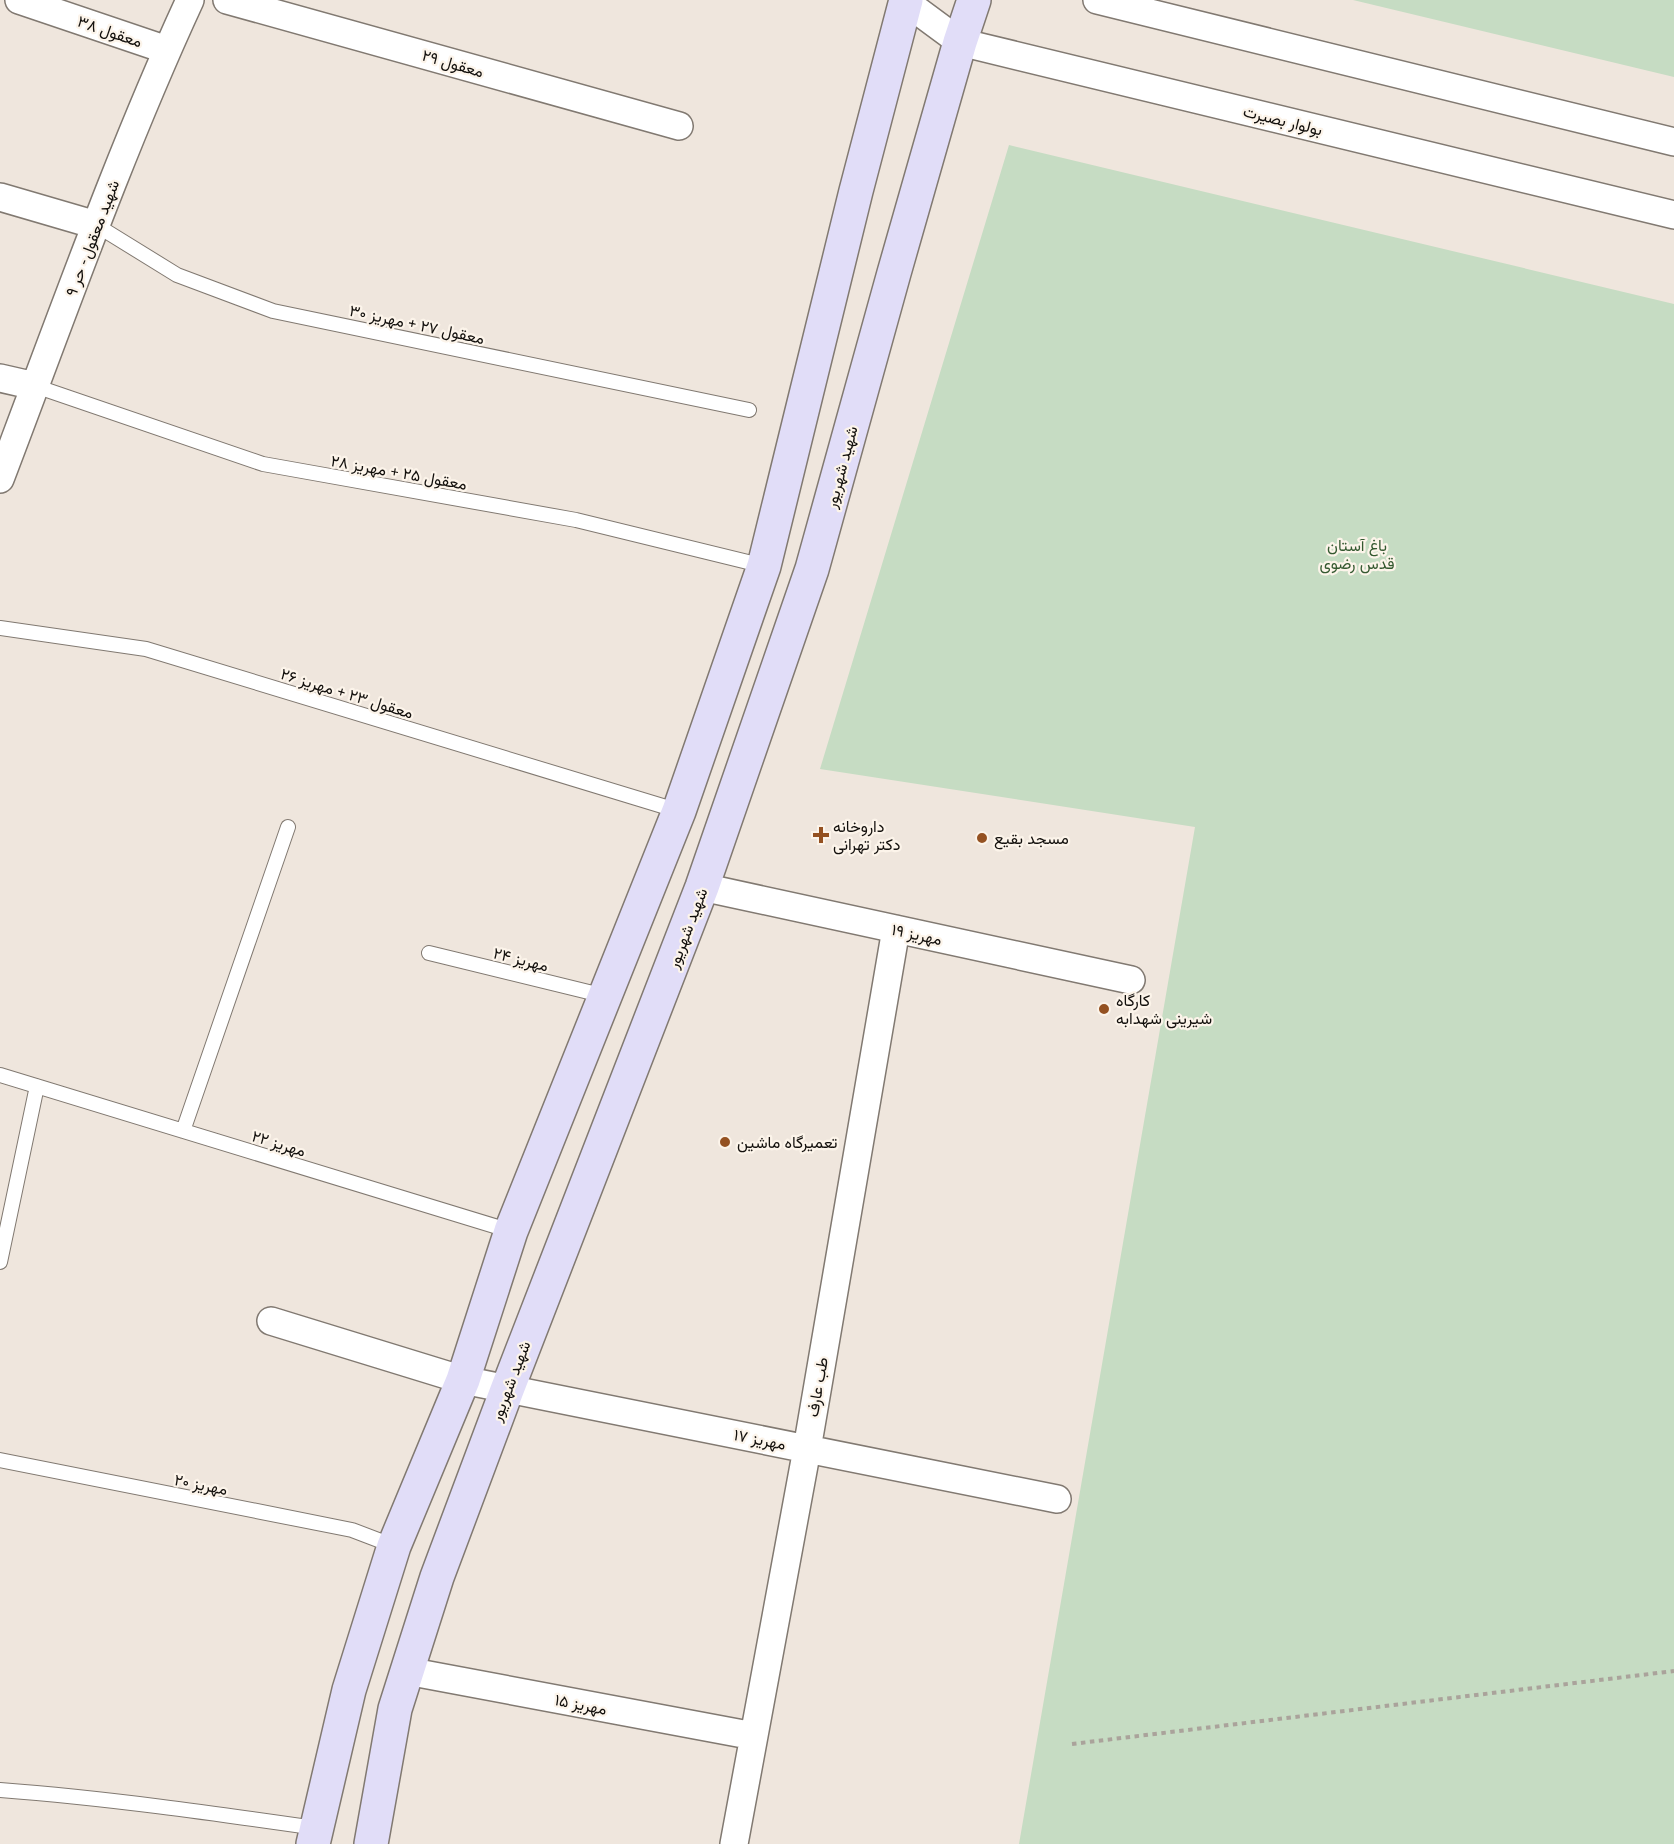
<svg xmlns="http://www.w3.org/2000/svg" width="1674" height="1844" font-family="'PT Sans',Vazirmatn,sans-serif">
	<rect width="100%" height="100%" fill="#efe6dd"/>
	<path fill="#c6dcc3" d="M1353,0h321v77z
		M1009,145l665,159v1540h-655l176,-1017 -375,-58z"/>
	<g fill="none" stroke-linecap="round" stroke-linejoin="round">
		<g stroke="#817971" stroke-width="16">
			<path id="lane" d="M96,225l81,50 96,36 476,99
				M35,386l228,78 313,56 188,46
				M0,628l146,21 533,162
				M429,953l176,43
				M0,1075l511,156
				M183,1131l105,-304
				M0,1262l37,-176
				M0,1460l352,70 42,16
				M0,1790c106,8 211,23 316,38"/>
		</g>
		<g stroke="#817971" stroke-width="30">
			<path id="street" d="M19,0l148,50
				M227,0l452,126
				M903,0l57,42 714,173
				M1097,0l577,142
				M0,197l96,28
				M0,378l35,8
				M0,479c61,-160 118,-323 190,-479
				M702,887l429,93
				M271,1321l192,59 594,119
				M407,1671l347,65
				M734,1844l73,-395 89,-520"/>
		</g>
		<g stroke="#817971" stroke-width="36">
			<path id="secondary" d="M313,1844l36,-154 45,-144 69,-166 48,-149 168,-420 85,-245 92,-375 50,-191
				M371,1844l24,-135 42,-132 70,-187 195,-503 110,-318 82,-296 66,-231 14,-42"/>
		</g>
		<path stroke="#aaa39b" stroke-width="4" stroke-dasharray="4.5 4.5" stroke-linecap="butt" d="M1072,1744l602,-73"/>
		<use href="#lane" stroke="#fff" stroke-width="14"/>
		<use href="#street" stroke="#fff" stroke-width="27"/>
		<use href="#secondary" stroke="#e1ddf8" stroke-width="33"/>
	</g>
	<g fill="#945121" stroke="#fcf4ea" stroke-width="2">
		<path d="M818 826h6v6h6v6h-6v6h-6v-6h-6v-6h6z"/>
		<circle cx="982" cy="838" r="6"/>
		<circle cx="1104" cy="1009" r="6"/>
		<circle cx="725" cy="1142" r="6"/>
	</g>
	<g text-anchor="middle" stroke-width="4.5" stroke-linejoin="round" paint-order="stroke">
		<g font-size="16" fill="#120f0c" stroke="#fcf4ea">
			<text transform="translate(110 31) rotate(19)" y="6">معقول ۳۸</text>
			<text transform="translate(453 63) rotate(16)" y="6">معقول ۲۹</text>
			<text transform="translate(1283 120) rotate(14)" y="6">بولوار بصیرت</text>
			<text transform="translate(92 238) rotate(-69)" y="6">شهید معقول - حر ۹</text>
			<text transform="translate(417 324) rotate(12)" y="6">معقول ۲۷ + مهریز ۳۰</text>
			<text transform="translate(841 467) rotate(-75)" y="6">شهید شهریور</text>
			<text transform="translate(399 472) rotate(10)" y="6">معقول ۲۵ + مهریز ۲۸</text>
			<text transform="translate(347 693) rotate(17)" y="6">معقول ۲۳ + مهریز ۲۶</text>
			<text transform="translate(687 928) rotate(-69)" y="6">شهید شهریور</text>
			<text transform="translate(917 934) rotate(12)" y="6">مهریز ۱۹</text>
			<text transform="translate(521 959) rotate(14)" y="6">مهریز ۲۴</text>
			<text transform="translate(279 1143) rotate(17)" y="6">مهریز ۲۲</text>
			<text transform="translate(510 1381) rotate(-69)" y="6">شهید شهریور</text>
			<text transform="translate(817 1387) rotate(-80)" y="6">طب عارف</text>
			<text transform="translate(760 1439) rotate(11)" y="6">مهریز ۱۷</text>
			<text transform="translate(201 1484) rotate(11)" y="6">مهریز ۲۰</text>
			<text transform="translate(581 1704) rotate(11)" y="6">مهریز ۱۵</text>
		</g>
		<g font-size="16" fill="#345930" stroke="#fcf4ea">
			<text x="1357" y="551">باغ آستان<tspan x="1357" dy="18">قدس رضوی</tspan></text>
		</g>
		<g font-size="16" fill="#120f0c" stroke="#fcf4ea" text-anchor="start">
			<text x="833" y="832">داروخانه<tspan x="833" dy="18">دکتر تهرانی</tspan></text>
			<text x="994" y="844">مسجد بقیع</text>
			<text x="1116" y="1006">کارگاه<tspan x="1116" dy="18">شیرینی شهدابه</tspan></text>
			<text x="737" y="1148">تعمیرگاه ماشین</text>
		</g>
	</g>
</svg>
